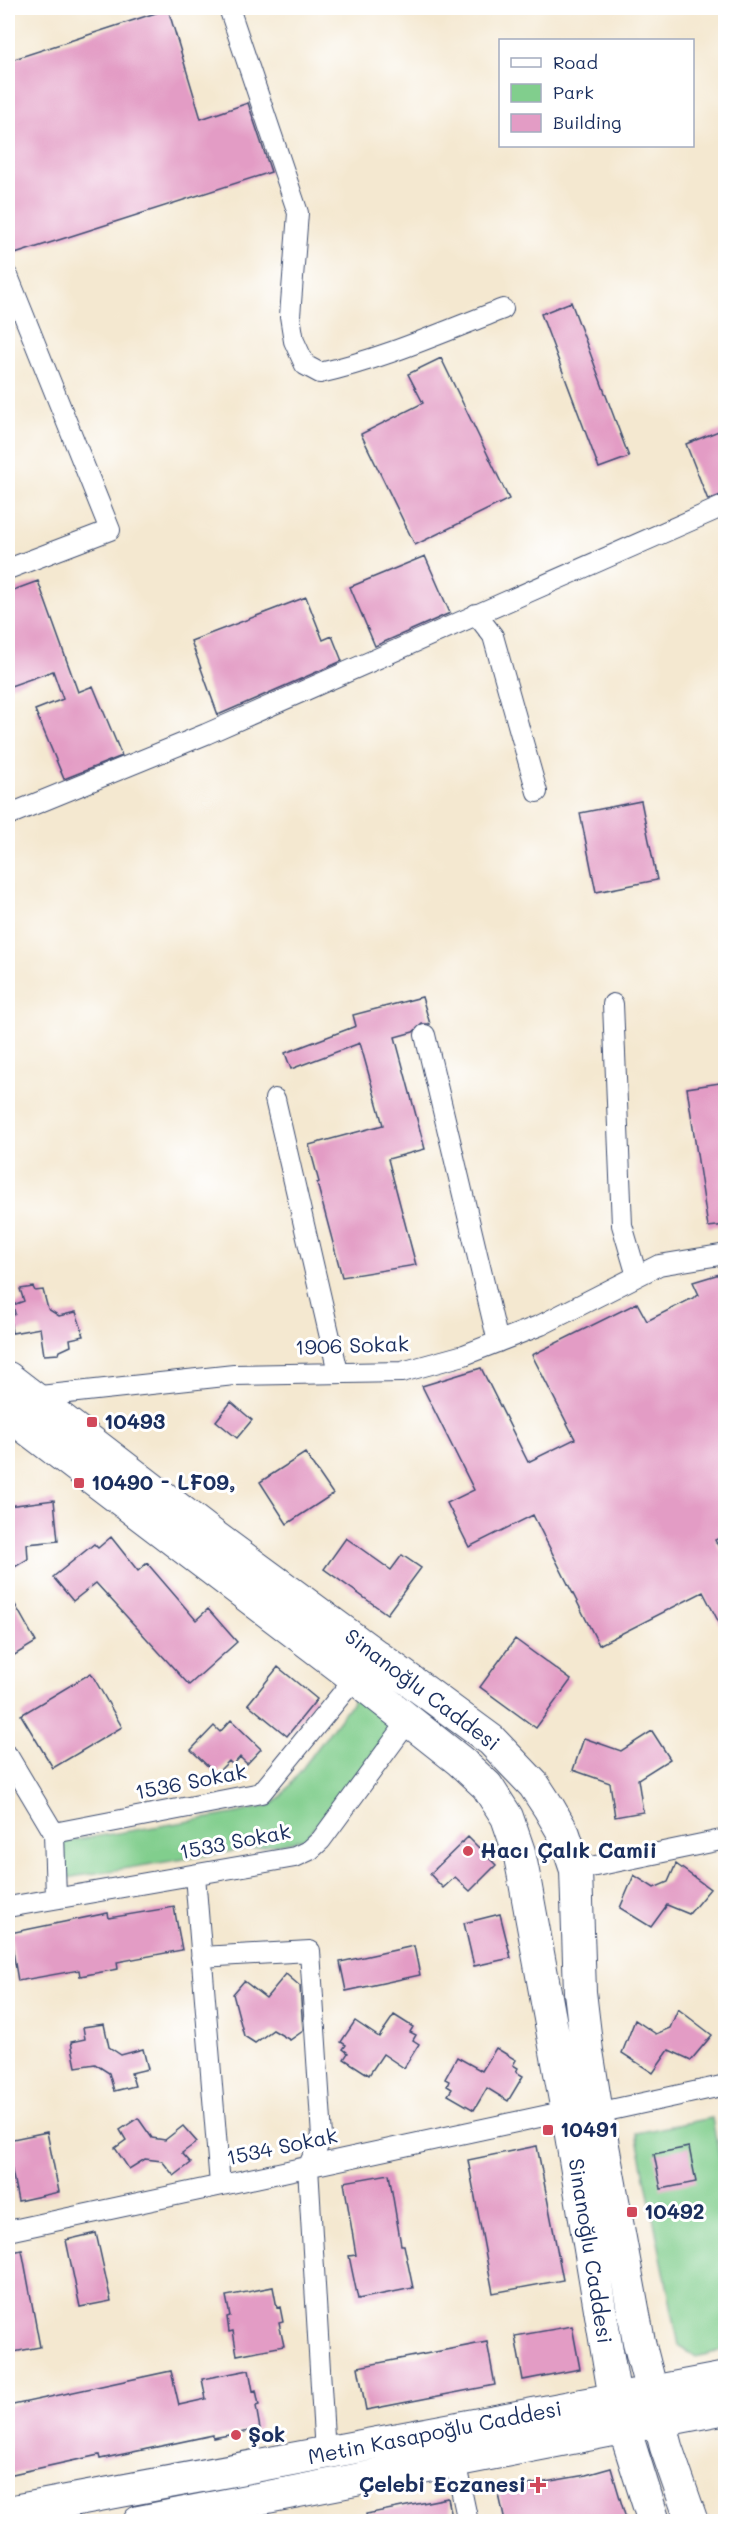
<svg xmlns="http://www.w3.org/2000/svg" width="733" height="2529" font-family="Mali,sans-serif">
	<rect width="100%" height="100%" fill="#fff"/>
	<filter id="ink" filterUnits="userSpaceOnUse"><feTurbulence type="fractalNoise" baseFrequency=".0167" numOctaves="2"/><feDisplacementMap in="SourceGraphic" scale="12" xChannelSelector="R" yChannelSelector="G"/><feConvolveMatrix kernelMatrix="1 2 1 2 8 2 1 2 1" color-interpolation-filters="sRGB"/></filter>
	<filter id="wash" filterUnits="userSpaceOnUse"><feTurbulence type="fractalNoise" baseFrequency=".008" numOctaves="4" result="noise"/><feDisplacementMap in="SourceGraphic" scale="24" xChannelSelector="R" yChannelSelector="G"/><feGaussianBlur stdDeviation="1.35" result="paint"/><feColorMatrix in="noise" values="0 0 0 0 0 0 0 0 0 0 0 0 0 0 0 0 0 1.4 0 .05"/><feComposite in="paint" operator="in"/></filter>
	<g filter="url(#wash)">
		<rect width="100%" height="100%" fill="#f4e8d0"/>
		<path fill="#81ce8d" stroke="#4e7e76" stroke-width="1.5" d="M358,1694l37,28 -43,62 -47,54 -15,4 -224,36 -4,-36 171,-28 38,-9 10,-8z
			M712,2118l13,68v164l-29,7 -17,-12 -43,-212z"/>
		<g id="blocks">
			<path fill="#e39cc5" d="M168,9l33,110 47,-16 23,69 -256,82 -7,-23v-170z
				M571,302l58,155 -30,11 -58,-154z
				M441,358l68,141 -94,46 -54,-111 62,-31 -15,-29z
				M726,428v65l-18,7 -22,-56z
				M425,556l25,57 -75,33 -25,-59z
				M38,581l40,111 15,-6 29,70 -58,23 -29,-69 28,-11 -10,-28 -45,16v-66l5,-2 -5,-15v-12z
				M306,597l17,43 9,-4 10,25 -124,54 -27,-74z
				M641,801l16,79 -61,12 -16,-79z
				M422,997l8,27h-8l-9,8 -18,5 30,112 -37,10 28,106 -74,12 -25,-94 2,-1 -10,-37 74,-20 -23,-82 -69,26 -6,-16 71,-27 -3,-11z
				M726,1082v143l-18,2 -21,-139z
				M726,1272v263l-11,5 11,20v76l-23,-44 -104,53 -66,-130 -64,32 -22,-44 27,-13 -52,-104 59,-18 47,94 47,-23 -43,-84 105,-52 10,18 52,-26 -6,-13z
				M33,1287l2,4 8,-1 5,19 11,7 17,-4 8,24 -14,3 1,7 -11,5 -1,3 -15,1 -4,-27 -28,5 -2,-15 5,-4 -2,-9 11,-4 -4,-12z
				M231,1402l21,18 -15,18 -21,-17z
				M305,1453l28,41 -46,30 -27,-42z
				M54,1500l4,41 -31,3 1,15 -20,12v-65z
				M111,1537l27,34 9,-8 49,57 12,-11 29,33 -48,43 -93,-102 -23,18 -20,-24 41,-33 4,4z
				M346,1538l45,32 11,-15 19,13 -34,46 -63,-45z
				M8,1592l28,50 -28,17z
				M515,1639l56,41 -35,48 -56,-41z
				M278,1667l39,32 -30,37 -39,-32z
				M91,1673l31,54 -69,41 -32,-53z
				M231,1720l30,29 -14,15 -7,-7 -7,8 -4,-4 -13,13 -25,-24 23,-24 6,6z
				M652,1731l18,28 -32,20 5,33 -28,5 -5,-34 -37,-13 11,-32 37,13z
				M468,1837l28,28 -26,26 -15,-14 -12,11 -13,-14z
				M676,1864l34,25 -21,25 -22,-9 -16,22 -31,-19 14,-33 20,13 14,-6z
				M174,1907l8,43 -65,12 1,7 -38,7 -1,-6 -61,11 -8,-48 98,-20 1,5z
				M500,1914l11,44 -37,8 -10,-43z
				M414,1946l6,29 -74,16 -6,-29z
				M286,1974l14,12 3,45 -13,9 -17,-10 -18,13 -11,-7 -11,-42 11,-13 22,17z
				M678,2009l34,26 -21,25 -22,-10 -16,23 -31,-20 13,-33 21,14 14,-6z
				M394,2015l19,12 -3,5 6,3 -3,5 6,4 -15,24 -21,-14 -14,21 -25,-16 4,-6 -5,-4 3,-4 -5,-3 14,-21 24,16z
				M104,2024l5,23 12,8 22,-6 5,20 -17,4 4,13 -21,5 -5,-18 -14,-9 -19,3 -5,-25 14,-3 -2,-12z
				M496,2048l20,12 -3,5 5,3 -2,4 7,4 -15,25 -21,-13 -13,22 -26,-15 4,-6 -5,-3 2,-5 -4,-2 12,-22 25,14z
				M138,2118l14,20 13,2 18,-14 14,16 -15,11 9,10 -17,13 -12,-15 -17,-2 -16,10 -14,-21 11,-8 -6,-10z
				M47,2132l12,60 -41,9 -10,-50v-11z
				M537,2146l26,134 -70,13 -25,-133z
				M689,2147l7,35 -35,7 -7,-35z
				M389,2174l12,71h3l9,43 -55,11 -9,-43 7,-1 -12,-73z
				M96,2233l15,68 -31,6 -14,-67z
				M22,2250l18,97 -32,6v-100z
				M273,2287l4,21 3,-1 3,15 -4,1 5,23 -47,9 -4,-24 -4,1 -2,-15 3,-1 -4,-20z
				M572,2326l8,43 -57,11 -8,-44z
				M487,2342l8,43 -129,25 -8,-43z
				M249,2370l4,21 3,-1 3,15 -3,1 4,23 -47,9v-3l-113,24 -1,-4 -91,20v-69l163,-35 8,34 27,-6 -4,-20z
				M611,2468l16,54h-122l-7,-32 88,-15z
				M448,2498l5,24h-86l-1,-8z"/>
		</g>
	</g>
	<g filter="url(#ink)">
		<use href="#blocks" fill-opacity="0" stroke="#3c4b6f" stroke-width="1.5"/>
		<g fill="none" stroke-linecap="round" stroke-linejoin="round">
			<g stroke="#3c4b6f" stroke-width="22">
				<path id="street" d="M229,8l69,205 -8,103 4,25 11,24 15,8c63,-14 123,-41 183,-64
					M8,276l102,254 -102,39
					M476,614l17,22 44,156
					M8,815l198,-81 520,-229
					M613,1004l9,221 15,51
					M425,1035l73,307
					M275,1099l63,273
					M31,1397l203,-22 168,-3 62,-17 77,-30 118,-60 67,-11
					M8,1756l46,77 2,65
					M54,1833l207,-40 94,-115
					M576,1870l150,-31
					M195,1875l25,310
					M8,1907l287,-50 15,-7 11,-10 88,-120
					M201,1957l109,-6 12,186 -14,30 17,287
					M597,2113l129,-28
					M8,2231l559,-120
					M455,2461l13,61"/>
			</g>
			<g stroke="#3c4b6f" stroke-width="34">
				<path id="primary" d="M8,1378l203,156 280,206 43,45 15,23 15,26 12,36 4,122 7,59 10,62 42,229 27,105 26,75
					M8,1414l347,264 105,83 27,25 20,31 12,35 5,25 43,234 48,288 39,123
					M8,2512l718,-134
					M139,2522l587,-114"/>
			</g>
			<use href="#street" stroke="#fff" stroke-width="20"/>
			<use href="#primary" stroke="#fff" stroke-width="32"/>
		</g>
	</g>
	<g fill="#d1495b" stroke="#fff" stroke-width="2">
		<rect x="86" y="1416" width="12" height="12" rx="3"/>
		<rect x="73" y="1477" width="12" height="12" rx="3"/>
		<circle cx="468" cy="1851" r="6"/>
		<rect x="542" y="2124" width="12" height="12" rx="3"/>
		<rect x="626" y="2206" width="12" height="12" rx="3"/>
		<circle cx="236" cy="2435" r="6"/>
		<path d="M535 2476h6v6h6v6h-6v6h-6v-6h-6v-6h6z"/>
	</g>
	<g text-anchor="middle" stroke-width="6" stroke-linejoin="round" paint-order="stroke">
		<g font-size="21" fill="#1b2f5e" stroke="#fff">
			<text transform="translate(352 1346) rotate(-2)" y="7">1906 Sokak</text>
			<text transform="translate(422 1690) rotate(37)" y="7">Si̇nanoğlu Caddesi</text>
			<text transform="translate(191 1782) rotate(-11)" y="7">1536 Sokak</text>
			<text transform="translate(235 1842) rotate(-11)" y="7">1533 Sokak</text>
			<text transform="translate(282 2147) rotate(-12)" y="7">1534 Sokak</text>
			<text transform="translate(590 2251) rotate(81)" y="7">Si̇nanoğlu Caddesi</text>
			<text transform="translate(435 2433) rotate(-11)" y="7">Metin Kasapoğlu Caddesi</text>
		</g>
		<g font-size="21" font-weight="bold" fill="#1b2f5e" stroke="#fff" text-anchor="start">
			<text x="104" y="1429">10493</text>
			<text x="91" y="1490">10490 - LF09,</text>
			<text x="480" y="1858">Hacı Çalık Camii</text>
			<text x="560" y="2137">10491</text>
			<text x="644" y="2219">10492</text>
			<text x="248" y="2442">Şok</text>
			<text x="526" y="2492" text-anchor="end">Çelebi Eczanesi</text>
		</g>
	</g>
	<rect width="733" height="2529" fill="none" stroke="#fff" stroke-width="30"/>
	<rect x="499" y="39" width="195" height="108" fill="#ffffff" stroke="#a4acbf" stroke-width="1.5"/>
	<rect x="511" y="58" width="30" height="9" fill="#ffffff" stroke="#a4acbf" stroke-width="1.5"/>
	<text x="553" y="69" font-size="18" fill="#1b2f5e">Road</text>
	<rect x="511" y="84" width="30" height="18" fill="#81ce8d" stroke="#a4acbf" stroke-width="1.5"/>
	<text x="553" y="99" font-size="18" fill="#1b2f5e">Park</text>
	<rect x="511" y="114" width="30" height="18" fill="#e39cc5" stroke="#a4acbf" stroke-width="1.5"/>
	<text x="553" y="129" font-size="18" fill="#1b2f5e">Building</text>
</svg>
